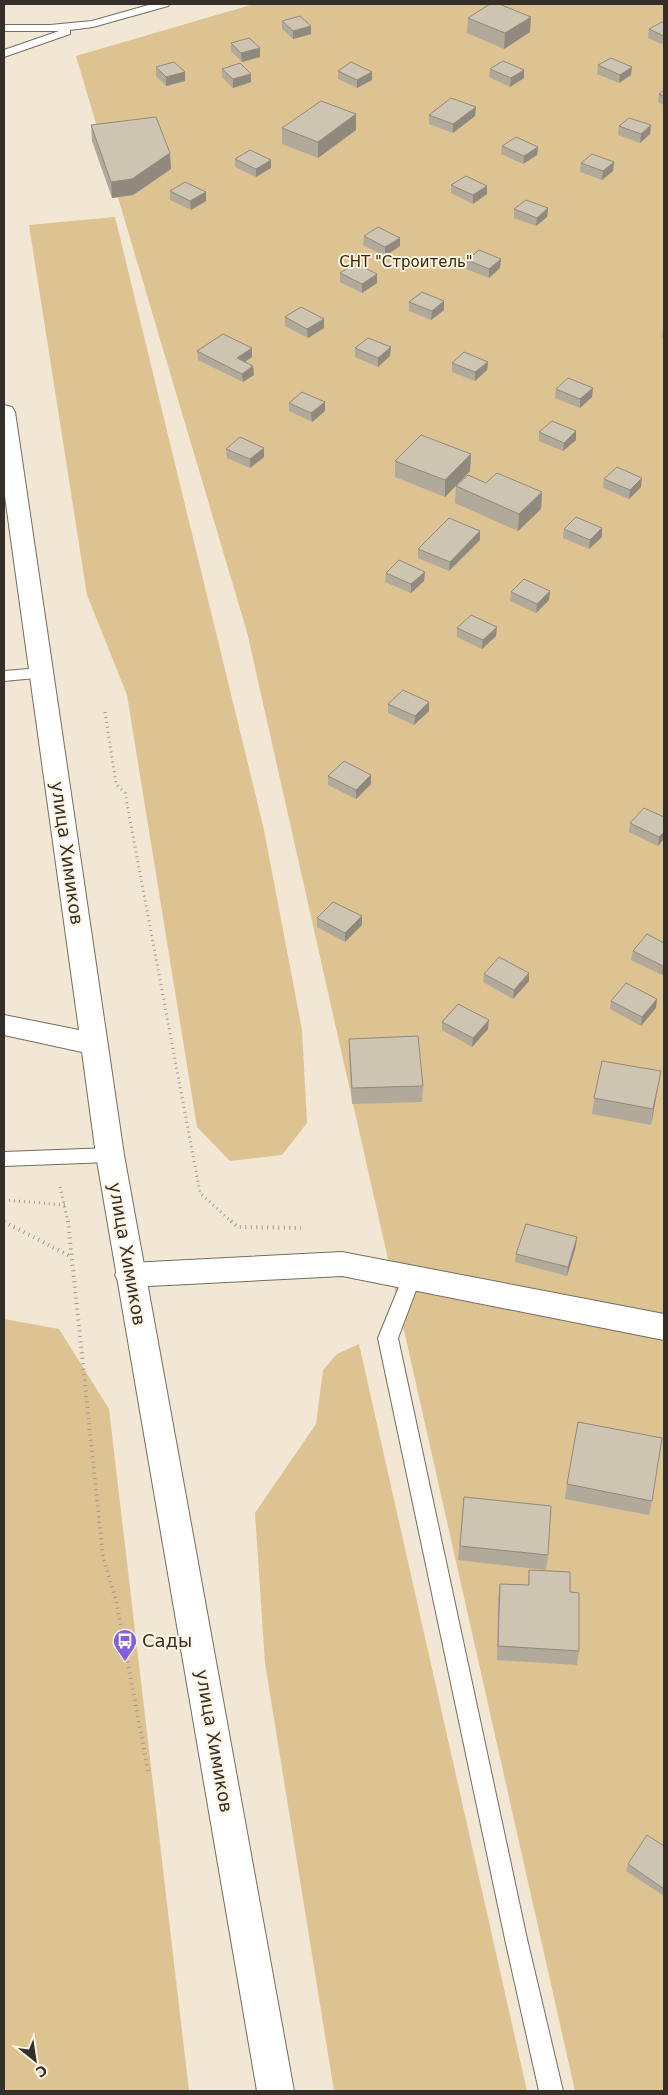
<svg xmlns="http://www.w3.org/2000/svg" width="668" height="2095" font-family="'DejaVu Sans',sans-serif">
	<rect width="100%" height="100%" fill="#f1e7d4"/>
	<path fill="#ddc292" d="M254,4h410v2087h-89l-328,-1459 -171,-576z
		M115,217l149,613 38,200 5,93 -25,32 -52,6 -33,-34 -70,-432 -40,-100 -58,-370z
		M4,1319l55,10 50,80 80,682h-185z
		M359,1344l168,747h-193l-69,-428 -10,-150 61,-89 7,-54 14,-16z"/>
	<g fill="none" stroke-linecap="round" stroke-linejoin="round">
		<g stroke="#766d5c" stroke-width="2">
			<path id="lane" d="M152,4h18l-2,2 -75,21 -23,3v4l-66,23v-7l55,-19h-55v-6h46l42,-4z
				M41,668l5,1 3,4 -3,4 -42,4v-10z
				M110,1148l6,2 3,5 -3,5 -6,2 -106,4v-14z
				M412,1269l7,3 2,5 -23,61 129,601 36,152h-24l-34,-152 -127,-601 25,-61 2,-5z"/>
		</g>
		<g stroke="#766d5c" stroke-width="2">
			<path id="street" d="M342,1252l322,62v26l-322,-64 -212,11 -10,-3 -5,-9 5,-9 10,-3z"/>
		</g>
		<g stroke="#766d5c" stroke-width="2">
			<path id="secondary" d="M4,405l8,2 3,5 109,743 170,936h-37l-161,-936 -14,-103 -78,-17v-20l75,15 -75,-541z"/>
		</g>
		<path stroke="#a1998b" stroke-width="3" stroke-dasharray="1 4" stroke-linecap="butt" d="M105,712l11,72 9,9 75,400 32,29
			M60,1187l8,35
			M4,1200l61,5"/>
		<path stroke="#a1998b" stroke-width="4" stroke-dasharray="1 4.5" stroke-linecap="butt" d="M68,1221l35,336 13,43 32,171
			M231,1221l7,6 63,1
			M4,1222l68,35"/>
		<use href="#lane" fill="#fff" fill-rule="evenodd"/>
		<use href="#street" fill="#fff" fill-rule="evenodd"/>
		<use href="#secondary" fill="#fff" fill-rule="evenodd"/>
	</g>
	<path fill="#b1a999" d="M468,18l62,14 -26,17 -37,-16z
		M282,21l29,5v8l-18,5 -11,-10z
		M664,23v22l-16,-7 1,-9z
		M231,43l29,5v9l-18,5 -11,-11z
		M598,65l33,10 -12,8 -22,-9z
		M156,67l29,5v9l-19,5 -10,-10z
		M222,69l29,5v8l-18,6 -11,-11z
		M490,69l34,9 -14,9 -21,-10z
		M338,71l34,9 -15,8 -19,-9z
		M664,90v15l-6,-3 1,-8z
		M476,107l-1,9 -22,17 -24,-9v-9z
		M356,114v16l-38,28 -36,-14v-16z
		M91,125l80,44 -38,26 -21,3 -20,-57z
		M651,125l-1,9 -10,9 -22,-8 1,-9z
		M502,146l36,1 -1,8 -14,9 -22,-10z
		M235,159l36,1v8l-15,9 -21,-10z
		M614,162l-1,9 -11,9 -22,-8 1,-9z
		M451,185l36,1v8l-14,10 -22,-11z
		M170,191l36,1v9l-15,9 -21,-10z
		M548,208l-1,9 -11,9 -22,-8v-9z
		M364,236l36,10 -15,10 -22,-11z
		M467,260l33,8 -11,10 -23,-9z
		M340,273l37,10 -15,10 -22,-11z
		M444,301v9l-13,10 -22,-9v-9z
		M285,317l39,2v9l-16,10 -23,-12z
		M663,328h1v10l-2,-1z
		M252,348v9l-7,5 8,4 1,9 -11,7 -45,-22 -1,-9z
		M355,348l35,8 -12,11 -23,-10z
		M488,362l-1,8 -12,11 -23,-9v-9z
		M593,388l-1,9 -12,11 -25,-10 1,-9z
		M325,402v9l-13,11 -23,-11v-8z
		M576,431v9l-13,11 -24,-10v-9z
		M226,449l38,8 -14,11 -23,-10z
		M471,454l-1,17 -25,26 -50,-20v-16z
		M604,479l37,8 -12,12 -26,-11z
		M486,483l56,9 -1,17 -23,22 -63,-28 1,-17z
		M564,529l38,8 -13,12 -26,-11z
		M480,531v9l-31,31 -31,-13v-9z
		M425,572l-1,9 -13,12 -26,-11 1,-9z
		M511,592l38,8 -13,13 -26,-12z
		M457,628l39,8 -14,13 -25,-12z
		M429,702v9l-15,14 -26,-12v-9z
		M371,775v9l-15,15 -28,-14v-9z
		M664,817l-6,29 -29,-14 1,-9z
		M362,916v9l-17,17 -28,-15v-9z
		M664,943v29l-2,3 -31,-15 2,-9z
		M529,973v8l-16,18 -30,-17 1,-8z
		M657,999l-1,9 -15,18 -31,-17 1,-8z
		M442,1022l46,7 -16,18 -30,-17z
		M349,1039l74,47 -1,16 -70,2 -3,-49z
		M658,1087l-7,38 -59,-11 2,-16z
		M576,1246l-9,30 -52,-14 1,-8z
		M567,1484l85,17 -3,14 -84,-16z
		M464,1497l84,58 -2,15 -88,-10z
		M529,1570l41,22 9,59 -2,14 -80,-5 1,-62 2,-14 28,1z
		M664,1846v50l-38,-25 2,-7z"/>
	<path fill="#90897d" d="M531,17l-1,15 -26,17 1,-16z
		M311,26v8l-18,5v-8z
		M260,48v9l-18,5 -1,-9z
		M632,67l-1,8 -12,8 1,-8z
		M524,70v8l-14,9 1,-9z
		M185,72v9l-19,5v-9z
		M372,72v8l-15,8v-8z
		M251,74v8l-18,6v-9z
		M476,107l-1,9 -22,17v-9z
		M356,114v16l-38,28v-16z
		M651,125l-1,9 -10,9 1,-9z
		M538,147l-1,8 -14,9 1,-8z
		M170,153l1,16 -38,26 -21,3 -1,-16z
		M271,160v8l-15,9v-8z
		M614,162l-1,9 -11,9 1,-9z
		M487,186v8l-14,10v-9z
		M206,192v9l-15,9 -1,-9z
		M548,208l-1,9 -11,9 1,-8z
		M400,238v8l-15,10v-9z
		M501,259l-1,9 -11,10v-9z
		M377,274v9l-15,10v-9z
		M444,301v9l-13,10 1,-9z
		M324,319v9l-16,10 -1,-9z
		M391,347l-1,9 -12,11v-9z
		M252,348v9l-15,10v-9z
		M488,362l-1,8 -12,11v-9z
		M253,366l1,9 -11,7 -1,-8z
		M593,388l-1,9 -12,11v-9z
		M325,402v9l-13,11 -1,-9z
		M576,431v9l-13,11 1,-8z
		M264,448v9l-14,11v-9z
		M471,454l-1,17 -25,26v-17z
		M642,478l-1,9 -12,12 1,-9z
		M542,492l-1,17 -23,22 1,-17z
		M602,528v9l-13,12 1,-9z
		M480,531v9l-31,31 1,-9z
		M425,572l-1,9 -13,12v-9z
		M550,591l-1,9 -13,13 1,-9z
		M497,627l-1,9 -14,13 1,-9z
		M429,702v9l-15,14 1,-9z
		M371,775v9l-15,15v-9z
		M664,832v7l-6,7 1,-9z
		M362,916v9l-17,17v-9z
		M664,965v7l-2,3 1,-9z
		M529,973v8l-16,18 1,-9z
		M657,999l-1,9 -15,18 1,-9z
		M489,1020l-1,9 -16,18 1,-9z
		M661,1071l-3,16 -7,38 2,-16z
		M577,1237l-1,9 -9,30 1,-9z"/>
	<path fill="#cec4b2" stroke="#90897d" d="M490,4h9l32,13 -26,16 -37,-15z
		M300,16l11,10 -18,5 -11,-10z
		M662,22l2,1v13l-15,-7z
		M249,38l11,10 -19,5 -10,-10z
		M611,58l21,9 -12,8 -22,-10z
		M503,61l21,9 -13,8 -21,-9z
		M174,62l11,10 -19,5 -10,-10z
		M351,62l21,10 -15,8 -19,-9z
		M240,63l11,11 -18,5 -11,-10z
		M664,90v6l-5,-2z
		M451,98l25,9 -23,17 -24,-9z
		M321,101l35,13 -38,28 -36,-14z
		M156,117l14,36 -38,26 -21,3 -20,-57z
		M629,118l22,7 -10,9 -22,-8z
		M516,137l22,10 -14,9 -22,-10z
		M250,150l21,10 -15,9 -21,-10z
		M592,154l22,8 -11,9 -22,-8z
		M466,176l21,10 -14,9 -22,-10z
		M185,182l21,10 -16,9 -20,-10z
		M526,200l22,8 -11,10 -23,-9z
		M378,227l22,11 -15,9 -21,-11z
		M479,250l22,9 -12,10 -22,-9z
		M355,263l22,11 -15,10 -22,-11z
		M422,292l22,9 -12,10 -23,-9z
		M301,307l23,12 -17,10 -22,-12z
		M223,334l29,14 -15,10 16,8 -11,8 -45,-23z
		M368,338l23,9 -13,11 -23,-10z
		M464,352l24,10 -13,10 -23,-9z
		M568,378l25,10 -13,11 -24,-10z
		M302,392l23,10 -14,11 -22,-10z
		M552,421l24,10 -12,12 -25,-11z
		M421,435l50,19 -26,26 -50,-19z
		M240,437l24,11 -14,11 -24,-10z
		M617,467l25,11 -12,12 -26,-11z
		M497,473l45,19 -23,22 -63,-28 12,-11 18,8z
		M576,517l26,11 -12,12 -26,-11z
		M449,518l31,13 -30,31 -32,-13z
		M399,560l26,12 -14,12 -25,-11z
		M524,579l26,12 -13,13 -26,-12z
		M471,615l26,12 -14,13 -26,-12z
		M403,690l26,12 -14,14 -27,-12z
		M344,761l27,14 -15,15 -28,-14z
		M644,808l20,9v15l-5,5 -29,-14z
		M333,902l29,14 -17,17 -28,-15z
		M647,934l17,9v22l-1,1 -30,-15z
		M499,957l30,16 -15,17 -30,-16z
		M626,983l31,16 -15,18 -31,-16z
		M458,1004l31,16 -16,18 -31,-16z
		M418,1036l5,50 -71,2 -3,-49z
		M602,1061l59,10 -8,38 -59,-11z
		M526,1224l51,13 -9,30 -52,-13z
		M578,1422l84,16 -10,63 -85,-17z
		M464,1497l87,9 -3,49 -88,-9z
		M529,1570l41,2v20l9,1v58l-81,-5 2,-62 29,1z
		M647,1835l17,11v43l-36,-25z"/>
	<defs>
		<g id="bus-pin" transform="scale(1.25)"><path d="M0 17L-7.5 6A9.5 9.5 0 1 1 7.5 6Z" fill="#8261dc" stroke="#fff4e2"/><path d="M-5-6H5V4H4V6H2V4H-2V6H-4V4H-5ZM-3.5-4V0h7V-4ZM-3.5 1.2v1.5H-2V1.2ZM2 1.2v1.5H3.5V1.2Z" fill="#fff"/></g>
	</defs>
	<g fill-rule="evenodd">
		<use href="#bus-pin" x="125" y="1641"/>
	</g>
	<g text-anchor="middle" stroke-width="4" stroke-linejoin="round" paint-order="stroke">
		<g font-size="15" fill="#362708" stroke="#fff4e2">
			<text x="406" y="267">СНТ "Строитель"</text>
		</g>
		<g font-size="18" fill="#343029" stroke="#fff4e2">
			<text transform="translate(67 853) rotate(82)" y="6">улица Химиков</text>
			<text transform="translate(127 1254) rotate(80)" y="6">улица Химиков</text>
			<text transform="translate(214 1741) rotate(80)" y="6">улица Химиков</text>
		</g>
		<g font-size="18" fill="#343029" stroke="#fff4e2" text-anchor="start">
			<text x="142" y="1647">Сады</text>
		</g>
	</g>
	<rect width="668" height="2095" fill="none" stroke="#343029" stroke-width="10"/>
	<g transform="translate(35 2060) rotate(150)" stroke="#fff4e2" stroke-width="4" paint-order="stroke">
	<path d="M0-4L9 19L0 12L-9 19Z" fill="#343029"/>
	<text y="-8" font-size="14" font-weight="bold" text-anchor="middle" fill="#343029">С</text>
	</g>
</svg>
